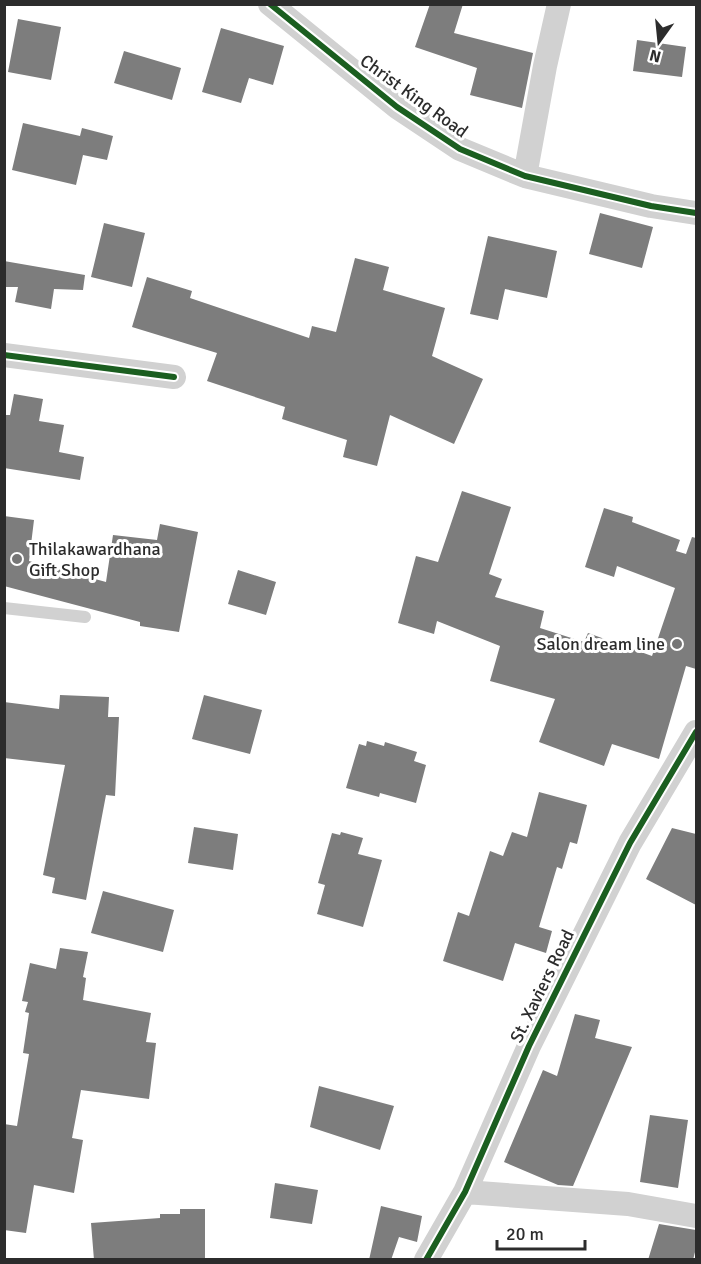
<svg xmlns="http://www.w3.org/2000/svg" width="701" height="1264" font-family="Signika,sans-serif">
	<rect width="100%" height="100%" fill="#fff"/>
	<path fill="#7d7d7d" d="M430,4h33l-9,29 79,20 -11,55 -52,-13 7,-27 -62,-21z
		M18,19l43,8 -10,53 -43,-8z
		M221,28l63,18 -11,39 -24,-7 -8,25 -39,-11z
		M637,40l49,7 -4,30 -49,-6z
		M124,51l57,17 -9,32 -58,-17z
		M23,123l57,13 2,-8 31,8 -6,24 -24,-5 -7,30 -64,-15z
		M600,213l53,14 -11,41 -53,-14z
		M104,223l41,10 -13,54 -41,-10z
		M488,236l69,15 -10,47 -42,-9 -7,31 -28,-6z
		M355,258l34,9 -6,23 62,18 -13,48 51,23 -29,65 -64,-29 -13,51 -34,-9 4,-17 -65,-21 3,-12 -78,-26 10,-28 -85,-26 15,-50 45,14 -2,7 119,40 3,-12 24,6z
		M4,261l81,14 -2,15 -29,-1 -3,20 -36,-7 3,-15h-14z
		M14,394l29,5 -4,22 25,4 -5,27 25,5 -4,23 -76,-12v-53h6z
		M462,491l49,16 -22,67 13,5 -7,18 49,14 -4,17 44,14 4,-9 64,23 23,-68 -58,-22 -3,11 -29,-10 19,-59 29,9 -1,5 48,18 -4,11 10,3 6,-17 4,1v131l-10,-3 -27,93 -47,-15 -8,22 -65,-24 16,-43 -65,-18 10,-35 -63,-25 -3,13 -36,-11 18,-67 22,6z
		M4,516l30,4 -5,41 77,21 7,-47 44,5 3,-16 38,8 -19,100 -39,-6v-4l-136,-36z
		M238,570l38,12 -10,33 -38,-11z
		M60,695l49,2 -1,20h11l-4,79 -9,-1 -20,105 -34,-7 3,-15 -12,-3 22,-110 -61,-7v-56l55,7z
		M204,695l58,15 -12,44 -58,-15z
		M367,741l17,5 1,-4 32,10 -3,9 12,4 -10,38 -36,-10 -1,4 -33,-9 13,-44 7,2z
		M539,792l48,13 -10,39 -7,-2 -8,27 -5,-2 -18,60 13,4 -6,22 -31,-10 -12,38 -60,-20 15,-49 11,4 21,-65 13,5 9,-24 15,5z
		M194,827l44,7 -5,36 -45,-7z
		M672,828l24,6v71l-50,-26z
		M341,832l22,6 -5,16 24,6 -19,67 -46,-13 8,-29 -7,-2 14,-50 8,2z
		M103,891l71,19 -11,42 -72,-19z
		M60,948l28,4 -5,25 3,1 -3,22 68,13 -5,29 10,1 -7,56 -68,-9 -9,48 11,2 -9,53 -40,-8 -8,48 -22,-3v-106l13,2 12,-72 -6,-1 6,-40 -4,-1 3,-10 -6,-1 8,-38 26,6z
		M575,1014l25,6 -5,18 37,9 -59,139 -15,-1 -54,-23 39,-92 14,6z
		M319,1086l75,20 -14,44 -70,-23z
		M650,1115l38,5 -10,68 -38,-6z
		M275,1183l43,7 -6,34 -42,-6z
		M381,1206l41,10 -5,26 -18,-5 -8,23h-22z
		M180,1209h25v51h-111l-3,-37 69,-5v-4h20z
		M659,1224l37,6v18l-3,12h-45z"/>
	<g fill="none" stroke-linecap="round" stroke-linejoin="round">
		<path stroke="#d1d1d1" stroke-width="12" d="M4,608l81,9"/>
		<path stroke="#d1d1d1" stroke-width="24" d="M270,4l127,103 63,42 65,27 126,30 45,7
			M525,176l20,-110 14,-62
			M4,355l170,22
			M465,1192l163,12 68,12
			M426,1260l39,-68 64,-146 101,-203 66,-111"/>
		<g stroke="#fff" stroke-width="10">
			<path id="cycleway" d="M270,4l127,103 63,42 65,27 126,30 45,7
				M4,355l170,22
				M426,1260l39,-68 64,-146 101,-203 66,-111"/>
		</g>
		<use href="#cycleway" stroke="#1b5e20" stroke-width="6"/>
	</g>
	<g fill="#767676" stroke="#fff" stroke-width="2">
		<circle cx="17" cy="559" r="6"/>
		<circle cx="677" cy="644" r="6"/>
	</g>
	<g text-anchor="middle" stroke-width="6" stroke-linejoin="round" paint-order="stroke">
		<g font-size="18" fill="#2c2c2c" stroke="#fff">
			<text transform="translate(414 96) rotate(36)" y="6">Christ King Road</text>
			<text transform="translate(542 986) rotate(-64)" y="6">St. Xaviers Road</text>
		</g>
		<g font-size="18" fill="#2c2c2c" stroke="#fff" text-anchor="start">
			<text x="29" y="555">Thilakawardhana<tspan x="29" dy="21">Gift Shop</tspan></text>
			<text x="665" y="650" text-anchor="end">Salon dream line</text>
		</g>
	</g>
	<rect width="701" height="1264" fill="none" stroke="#2c2c2c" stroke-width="12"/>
	<g transform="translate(659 42) rotate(195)" stroke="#ffffff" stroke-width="4.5" paint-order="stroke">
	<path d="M0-4.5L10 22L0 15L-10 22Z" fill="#2c2c2c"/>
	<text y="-9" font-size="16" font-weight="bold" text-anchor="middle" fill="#2c2c2c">N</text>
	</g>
	<path d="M497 1240v9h88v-9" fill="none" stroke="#2c2c2c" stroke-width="3"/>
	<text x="506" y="1240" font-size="18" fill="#2c2c2c" stroke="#ffffff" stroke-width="4.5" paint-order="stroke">20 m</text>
</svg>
